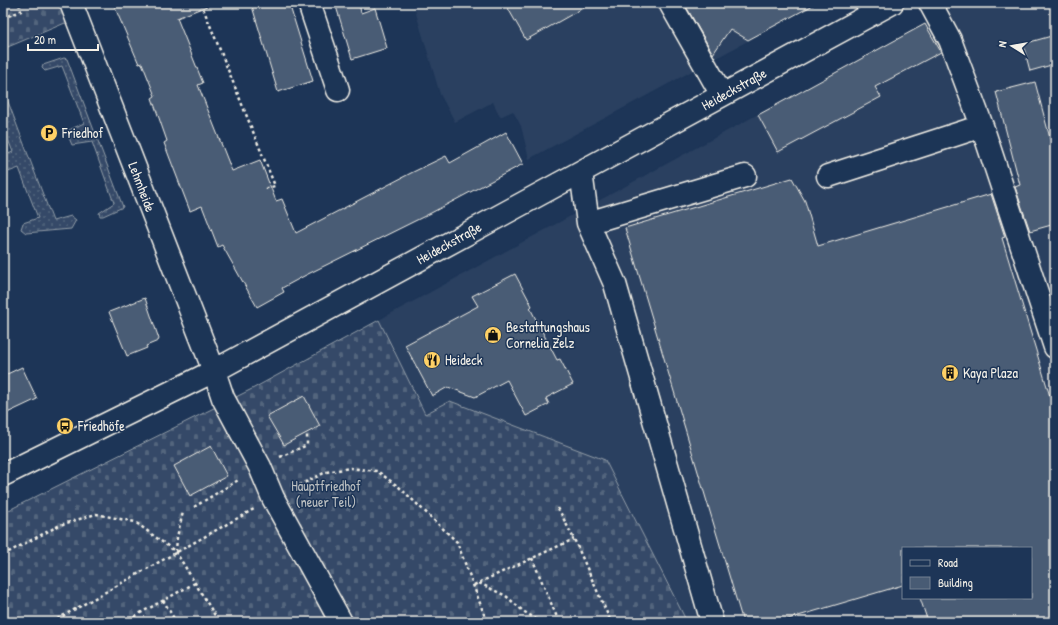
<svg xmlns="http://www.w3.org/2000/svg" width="1058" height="625" font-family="'Patrick Hand',sans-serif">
	<defs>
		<pattern id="grass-dots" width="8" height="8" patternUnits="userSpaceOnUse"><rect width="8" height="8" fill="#354a67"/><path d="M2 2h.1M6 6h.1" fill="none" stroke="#53657d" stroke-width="1.8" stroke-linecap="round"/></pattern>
		<pattern id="cemetery-stones" width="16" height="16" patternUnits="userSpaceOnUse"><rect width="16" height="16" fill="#354a67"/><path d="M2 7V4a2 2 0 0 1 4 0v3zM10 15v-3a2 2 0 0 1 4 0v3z" fill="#53657d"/></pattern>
	</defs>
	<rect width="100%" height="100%" fill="#1d3557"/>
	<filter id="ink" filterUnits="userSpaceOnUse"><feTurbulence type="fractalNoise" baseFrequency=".025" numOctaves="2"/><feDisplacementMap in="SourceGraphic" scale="8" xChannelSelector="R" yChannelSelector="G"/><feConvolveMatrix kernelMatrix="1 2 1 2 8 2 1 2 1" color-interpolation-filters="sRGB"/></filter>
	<g filter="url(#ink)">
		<path fill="#2a4060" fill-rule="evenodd" d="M413,3h405l-289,156 -8,-33 -8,-15 -13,6 -7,-15 -38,20 -15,-28z
			M963,3h92v619h-368l-82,-162 -180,-46 -46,-94zM903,548h128v50h-128z"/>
		<path fill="url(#grass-dots)" stroke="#949ea8" d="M64,58l3,1 56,148 -20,9h-3l-1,-3 15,-10 -22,-61 -20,3 -5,-12v-2l17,-8 -22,-57 -17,5 -3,-3 1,-3z
			M4,91l49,130 18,-5 5,4 -5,9 -45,4 -5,-4 2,-6 15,-5 -19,-50 -16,6v-18l10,-4 -10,-25z"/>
		<path fill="url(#cemetery-stones)" stroke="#949ea8" d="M3,3h68l6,15 -74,31z
			M379,320l46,94 25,-13 155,59 82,162h-684v-109l249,-124z"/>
		<path fill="#485b74" stroke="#f4f1e8" d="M113,3h99v1l-35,14 26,65 -5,2 34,86 28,-11 16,41 6,-2 14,34 115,-60 35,-17 4,7 56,-31 17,32 -92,49 -125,62 -24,13 2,4 -27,15 -35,-62 -4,2 -16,-41 -12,5 -26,-68 3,-2 -15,-43 3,-2 -13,-33 -3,1z
			M251,3h38l24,78 -35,11z
			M335,3h24l2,10 14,-5 12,40 -35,11z
			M505,3h87l-66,37z
			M684,3h133l-69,37 -18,-11 -17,25z
			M925,24l16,28 -66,35 6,10 -103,55 -20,-37z
			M1055,35v29l-25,7 -7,-27z
			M1035,82l20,75v67l-25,7 -15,-44 5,-2 -24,-93z
			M792,178l13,23 13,45 173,-52 14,43 -3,1 53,175v209h-127l-8,-24h111v-50h-128v37l-125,37h-35l-118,-394z
			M515,274l17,32 -2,2 27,52 3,-1 13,25 -27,14 3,6 -23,12 -19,-36 -32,17 -27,-10 -16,9 -27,-51 73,-39 -6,-10z
			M145,298l14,41 -1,2 -12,5 1,2 -20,8 -18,-44z
			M22,367l15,32 -34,16v-39z
			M304,396l16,30 -36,19 -17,-29z
			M211,446l16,30 -37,20 -16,-30z"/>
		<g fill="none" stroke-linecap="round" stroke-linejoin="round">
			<g stroke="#f4f1e8" stroke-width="25">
				<path id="minor" d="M71,3l143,368 9,27 37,69 13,31 68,124
					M309,3l29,87
					M670,3l52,92
					M930,3l20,37 32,86
					M581,172l7,51 27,61 97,338
					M828,176l154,-50 73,221
					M588,223l157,-47
					M3,475l211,-104 678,-368"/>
			</g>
			<path stroke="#f4f1e8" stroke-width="2.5" stroke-dasharray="3 3" stroke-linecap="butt" d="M201,3l74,183 -12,3
				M3,18l18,-7 -2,-8
				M280,457l27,-12v-12
				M294,488l32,-16 24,-4 27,3 22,16 58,55 30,80
				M194,507l46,-28
				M558,508l16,31 37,83
				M176,552l1,-15 6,-25
				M3,555l57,-30 36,-11 39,8 41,30 43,70
				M532,558l27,64
				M479,583l27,13 17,15 18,11
				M474,585l100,-46
				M163,600l13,22
				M3,614l4,8
				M134,616l3,6
				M52,622l202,-113
				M124,622l71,-39"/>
			<use href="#minor" stroke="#1d3557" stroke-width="22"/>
		</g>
	</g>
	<defs>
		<g id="parking-disc" transform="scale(0.9)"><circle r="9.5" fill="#ffd166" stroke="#1d3557"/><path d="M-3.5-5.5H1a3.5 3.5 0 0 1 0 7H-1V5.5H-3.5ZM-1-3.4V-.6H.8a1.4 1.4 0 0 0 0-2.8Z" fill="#111"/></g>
		<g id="shop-disc" transform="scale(0.9)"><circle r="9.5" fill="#ffd166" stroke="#1d3557"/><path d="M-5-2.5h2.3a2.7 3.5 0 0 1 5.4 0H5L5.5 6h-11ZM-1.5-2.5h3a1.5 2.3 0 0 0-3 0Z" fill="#111"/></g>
		<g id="restaurant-disc" transform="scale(0.9)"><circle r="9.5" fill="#ffd166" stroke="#1d3557"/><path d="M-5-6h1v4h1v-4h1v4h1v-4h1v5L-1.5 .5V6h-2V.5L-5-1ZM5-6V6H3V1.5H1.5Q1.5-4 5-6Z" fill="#111"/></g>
		<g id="building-disc" transform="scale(0.9)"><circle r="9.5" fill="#ffd166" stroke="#1d3557"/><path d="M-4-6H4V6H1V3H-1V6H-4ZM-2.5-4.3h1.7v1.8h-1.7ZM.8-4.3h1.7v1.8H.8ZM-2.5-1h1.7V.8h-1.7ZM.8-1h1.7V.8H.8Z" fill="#111"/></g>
		<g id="bus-disc" transform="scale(0.9)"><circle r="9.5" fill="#ffd166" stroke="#1d3557"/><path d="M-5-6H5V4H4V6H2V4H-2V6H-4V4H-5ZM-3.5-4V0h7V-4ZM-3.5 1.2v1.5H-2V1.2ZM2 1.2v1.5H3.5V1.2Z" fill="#111"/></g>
	</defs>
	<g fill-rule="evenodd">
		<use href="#parking-disc" x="49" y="133"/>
		<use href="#shop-disc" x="493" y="335"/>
		<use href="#restaurant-disc" x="432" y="360"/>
		<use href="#building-disc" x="950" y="373"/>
		<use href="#bus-disc" x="65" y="426"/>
	</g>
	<g text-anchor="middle" stroke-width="3" stroke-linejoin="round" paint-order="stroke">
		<g font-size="14" fill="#f4f1e8" stroke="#1d3557">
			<text transform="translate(734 89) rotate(-29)" y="5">Heideckstraße</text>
			<text transform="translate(142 187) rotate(69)" y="5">Lehmheide</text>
			<text transform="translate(449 243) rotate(-29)" y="5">Heideckstraße</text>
		</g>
		<g font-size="14" fill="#f4f1e8" stroke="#1d3557" text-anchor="start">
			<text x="62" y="138">Friedhof</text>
			<text x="506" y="332">Bestattungshaus<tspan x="506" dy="16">Cornelia Zelz</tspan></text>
			<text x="445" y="365">Heideck</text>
			<text x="963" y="378">Kaya Plaza</text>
			<text x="78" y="431">Friedhöfe</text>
		</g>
		<g font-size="14" fill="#bbbfc1" stroke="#1d3557">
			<text x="326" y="491">Hauptfriedhof<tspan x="326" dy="16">(neuer Teil)</tspan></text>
		</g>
	</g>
	<rect width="1058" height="625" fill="none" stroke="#1d3557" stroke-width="16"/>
	<rect x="8" y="8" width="1042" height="609" fill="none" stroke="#f4f1e8" stroke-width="1.5" filter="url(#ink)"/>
	<rect x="902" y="547" width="130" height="52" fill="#1d3557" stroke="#738091"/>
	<rect x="910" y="560" width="20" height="6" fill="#1d3557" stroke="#738091"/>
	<text x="938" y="567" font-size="12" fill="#f4f1e8">Road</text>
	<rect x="910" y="577" width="20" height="12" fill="#485b74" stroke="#738091"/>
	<text x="938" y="587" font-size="12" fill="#f4f1e8">Building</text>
	<g transform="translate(1012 46) rotate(281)" stroke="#1d3557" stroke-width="3" paint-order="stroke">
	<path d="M0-3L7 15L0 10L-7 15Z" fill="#f4f1e8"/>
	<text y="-6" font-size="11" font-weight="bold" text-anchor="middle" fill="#f4f1e8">N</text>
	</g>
	<path d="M28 44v6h70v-6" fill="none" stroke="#f4f1e8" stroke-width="2"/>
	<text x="34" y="44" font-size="12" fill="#f4f1e8" stroke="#1d3557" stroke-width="3" paint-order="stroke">20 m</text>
</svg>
